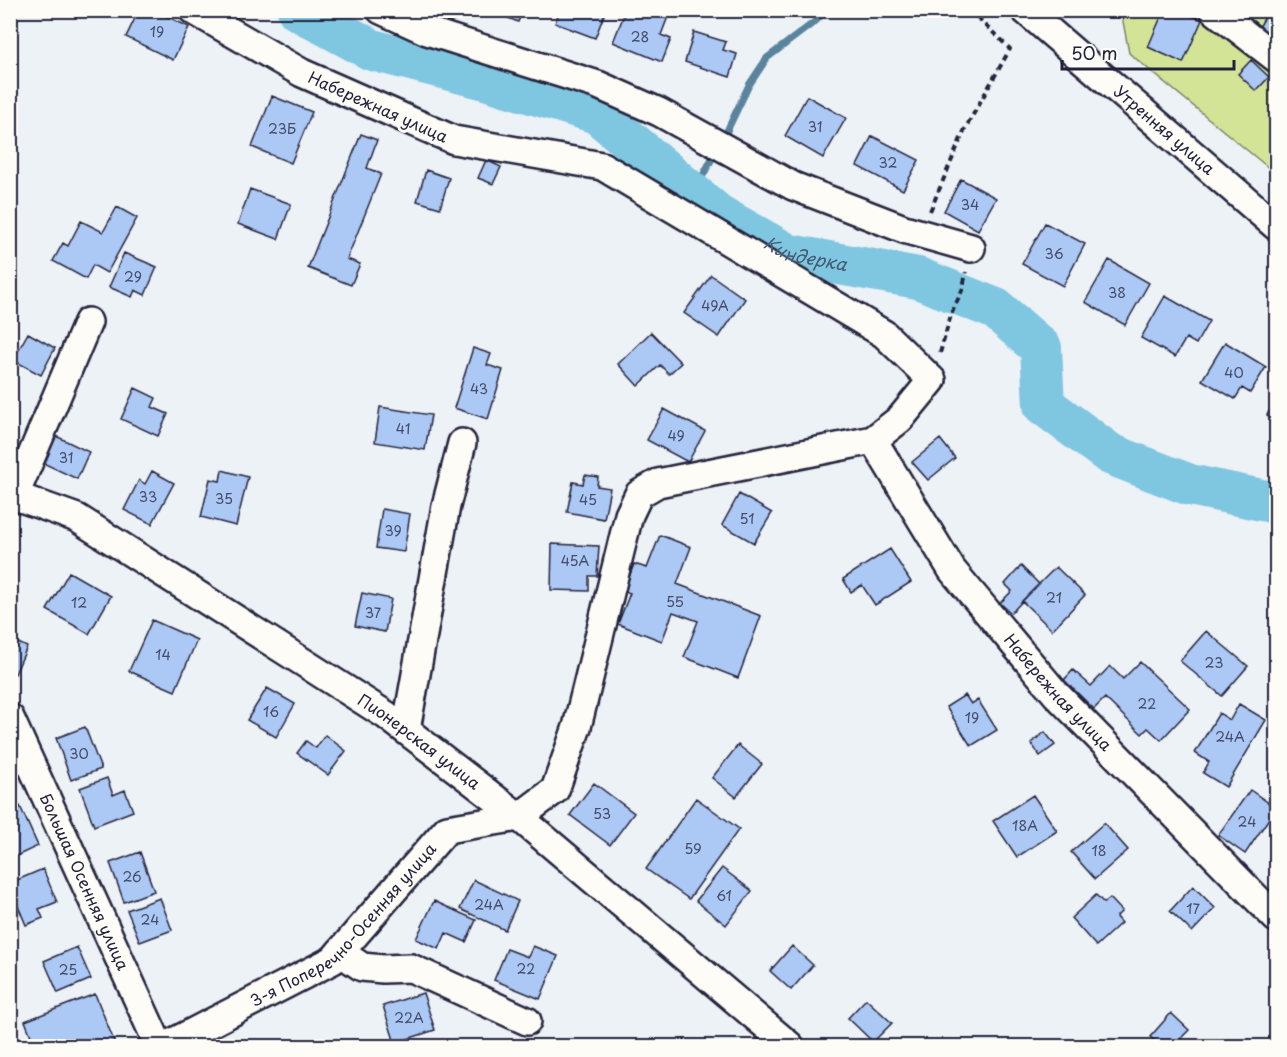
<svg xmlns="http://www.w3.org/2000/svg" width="1287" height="1057" font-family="'Playpen Sans',sans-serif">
	<rect width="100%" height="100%" fill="#edf2f7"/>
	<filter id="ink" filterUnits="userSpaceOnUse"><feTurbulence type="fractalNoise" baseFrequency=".0167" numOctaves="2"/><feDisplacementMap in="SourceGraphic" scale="12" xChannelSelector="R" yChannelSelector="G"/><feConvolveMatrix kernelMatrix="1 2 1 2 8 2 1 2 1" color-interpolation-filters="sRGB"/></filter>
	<g filter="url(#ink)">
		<path fill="#d4e497" stroke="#7b8369" stroke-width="1.5" d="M1121,11h155v163l-147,-121z"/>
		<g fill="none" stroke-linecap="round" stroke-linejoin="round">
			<path stroke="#5a849e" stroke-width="7" d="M724,137l25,-52 18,-27 50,-38 9,-10
				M693,194l22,-41"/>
			<path stroke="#7fc6e0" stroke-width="42" id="s1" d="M298,10l74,40 113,29 112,34 121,102 71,40 129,23 78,31 45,39 3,57 66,49 80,31 86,18"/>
		</g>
		<path fill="#acc8f5" stroke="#22223b" stroke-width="1.5" d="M139,10h15l35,17 -16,33 -47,-23z
			M489,10h34l-5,12z
			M560,10h46l-11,28 -40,-15z
			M626,10h36l7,4 -8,21 10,4 -9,23 -49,-20z
			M1164,10h15l23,10 -19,43 -35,-16z
			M1269,10h7v30l-18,-11z
			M694,32l32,10 -3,8 14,4 -7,23 -45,-15z
			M1251,60l18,17 -13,14 -18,-17z
			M272,96l40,16 -21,51 -39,-16z
			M807,96l39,22 -23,40 -38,-22z
			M361,134l16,6 -10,28 14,6 -34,85 13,5 -9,21 -43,-17z
			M872,136l47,24 -16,30 -46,-24z
			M486,160l15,7 -8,17 -15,-6z
			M426,170l23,8 -9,30 -23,-7z
			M961,179l35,19 -18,32 -34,-19z
			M250,189l41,15 -13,35 -40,-15z
			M117,207l20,11 -30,55 -14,-8 -7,14 -33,-18 10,-18 5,3 13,-25 22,11z
			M1045,223l40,21 -22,42 -41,-22z
			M124,253l33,14 -12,28 -10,-5 -3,7 -23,-10z
			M1109,260l40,23 -24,42 -40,-23z
			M711,275l34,24 -26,38 -35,-24z
			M1165,296l44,25 -13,23 -10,-6 -11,19 -34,-19z
			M651,332l30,31 -12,11 -9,-9 -22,21 -20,-22z
			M28,333l27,15 -14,27 -28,-15z
			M1225,342l41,25 -16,26 -8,-5 -7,11 -33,-19z
			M473,348l18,6 -4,11 16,5 -15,49 -34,-11z
			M135,388l21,10 -4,9 16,7 -10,22 -37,-17z
			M1276,399v22l-9,-6z
			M380,407l51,8 -6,35 -50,-8z
			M664,409l41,22 -17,31 -41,-22z
			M56,436l33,16 -12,27 -34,-16z
			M940,439l15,19 -27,22 -16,-18z
			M222,470l26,7 -12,49 -35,-9 9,-38 10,2z
			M152,471l22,12 -22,41 -28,-14 15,-30 6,4z
			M585,475l13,2 -1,9 13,2 -6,31 -37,-7 6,-30 10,2z
			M739,494l33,19 -18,30 -32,-18z
			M382,509l28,5 -6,38 -28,-4z
			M660,535l31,12 -14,37 84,32 -23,62 -54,-21 14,-36 -25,-9 -11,29 -44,-17 12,-31 -6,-2 10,-27 13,4z
			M552,544l47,2 -2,30h-8v15l-38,-1z
			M890,549l21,33 -36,23 -13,-20 -11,7 -8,-13z
			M1021,566l18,18 -28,29 -11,-10 12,-12 -7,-7z
			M1056,567l29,28 -33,35 -30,-29z
			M69,572l42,24 -22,38 -42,-24z
			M362,593l29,6 -6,33 -30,-6z
			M152,620l45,20 -22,51 -46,-20z
			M1206,631l42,35 -26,30 -42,-35z
			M10,639l17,8 -12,27 -5,-2z
			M1140,662l50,47 -29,31 -13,-12 -6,6 -37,-36 -11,11 -30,-29 9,-10 18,16 19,-20 13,13z
			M267,688l28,16 -19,33 -29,-17z
			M965,695l6,9 7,-4 19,30 -26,16 -25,-39z
			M1239,704l27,16 -40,67 -23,-14 6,-11 -14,-9 24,-40 11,7z
			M85,727l16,42 -30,11 -15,-42z
			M1045,732l10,13 -15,11 -9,-13z
			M325,735l21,16 -18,24 -31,-22 9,-12 10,7z
			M738,745l24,19 -26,33 -24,-19z
			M107,778l6,17 12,-5 8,21 -39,15 -14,-38z
			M594,783l40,30 -24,32 -40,-30z
			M1250,790l26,18 -31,46 -27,-19z
			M1033,795l24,36 -40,26 -24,-36z
			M696,798l43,31 -50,70 -43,-30z
			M20,806l18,40 -26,12 -2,-48z
			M1104,823l24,27 -33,29 -24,-27z
			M140,852l14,39 -30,11 -14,-39z
			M722,868l30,23 -26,34 -30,-24z
			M43,869l14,33 -18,7 4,9 -17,7 -16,-38v-4z
			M474,880l44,21 -13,29 -45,-21z
			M1193,886l22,22 -23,24 -22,-21z
			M1096,895l8,8 6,-5 12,13 -6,6 5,6 -25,23 -25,-28z
			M160,898l12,32 -32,12 -13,-32z
			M434,901l42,19 -10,22 -20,-9 -7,16 -23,-10z
			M533,946l25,10 -18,43 -46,-19 13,-31 21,8z
			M792,946l21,19 -22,25 -21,-19z
			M77,947l14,32 -33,14 -14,-32z
			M423,993l12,37 -40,13 -12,-37z
			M95,994l19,47 -14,5h-65l-10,-25z
			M866,999l26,24 -19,19 -25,-24z
			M1171,1013l18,17 -16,16h-12l-11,-9z"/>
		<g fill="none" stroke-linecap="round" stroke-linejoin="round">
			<g stroke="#22223b" stroke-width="32">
				<g id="minor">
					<path d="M381,10l46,21 171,54 61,27 134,74 111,43 67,19"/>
					<path id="s2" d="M1025,10l251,216"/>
					<path d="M1214,10l62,48"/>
					<path id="s3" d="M873,440l79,130 104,124 220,224"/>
					<path id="s4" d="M10,494l67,24 309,197 133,102 271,229"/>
					<path d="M15,495l73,-173"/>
					<path id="s5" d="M10,718l149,328"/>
					<path d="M406,730l40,-224 16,-63"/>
					<path d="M340,952l22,15 21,2 28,-1 116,53"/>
					<path id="s6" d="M166,1046l167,-86 114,-131 72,-12 36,-27 22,-63 52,-212 10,-21 19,-11 215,-43 27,-21 32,-39 -48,-46 -282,-168 -148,-26 -152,-67 -109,-63"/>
				</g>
			</g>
			<path stroke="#22223b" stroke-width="4" stroke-dasharray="6 4.5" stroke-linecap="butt" d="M930,211l35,-82 45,-80 -40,-39
				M940,353l11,-38 12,-27 3,-16"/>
			<use href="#minor" stroke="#fdfcf7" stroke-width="27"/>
		</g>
	</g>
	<g text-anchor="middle" stroke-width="6" stroke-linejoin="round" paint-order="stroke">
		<g font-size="14" fill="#444c6a">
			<text x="157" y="37">19</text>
			<text x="640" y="42">28</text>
			<text x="815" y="132">31</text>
			<text x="282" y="134">23Б</text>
			<text x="888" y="168">32</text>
			<text x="970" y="210">34</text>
			<text x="1054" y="259">36</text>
			<text x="133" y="282">29</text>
			<text x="1117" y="298">38</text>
			<text x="715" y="311">49А</text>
			<text x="1234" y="378">40</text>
			<text x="479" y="394">43</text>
			<text x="403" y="434">41</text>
			<text x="676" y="441">49</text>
			<text x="66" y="463">31</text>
			<text x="148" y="502">33</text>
			<text x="224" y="504">35</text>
			<text x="588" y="505">45</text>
			<text x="747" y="524">51</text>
			<text x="393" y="536">39</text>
			<text x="575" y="566">45А</text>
			<text x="1054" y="603">21</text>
			<text x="675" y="607">55</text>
			<text x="79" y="608">12</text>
			<text x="373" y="618">37</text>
			<text x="163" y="660">14</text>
			<text x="1214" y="668">23</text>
			<text x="1147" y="709">22</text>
			<text x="271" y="717">16</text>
			<text x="972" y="723">19</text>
			<text x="1230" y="742">24А</text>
			<text x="79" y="759">30</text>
			<text x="602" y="819">53</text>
			<text x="1247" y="827">24</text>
			<text x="1025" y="831">18А</text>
			<text x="693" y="854">59</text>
			<text x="1099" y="856">18</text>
			<text x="132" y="882">26</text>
			<text x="724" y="901">61</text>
			<text x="489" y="910">24А</text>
			<text x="1193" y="914">17</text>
			<text x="150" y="925">24</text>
			<text x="526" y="974">22</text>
			<text x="68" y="975">25</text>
			<text x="409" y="1023">22А</text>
		</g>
		<g font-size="16" fill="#22223b" stroke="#fdfcf7">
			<text transform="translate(378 107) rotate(24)" y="6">Набережная улица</text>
			<text dy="6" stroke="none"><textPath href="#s2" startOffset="184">Утренняя улица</textPath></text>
			<text dy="6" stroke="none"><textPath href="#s3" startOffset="314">Набережная улица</textPath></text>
			<text dy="6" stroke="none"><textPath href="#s4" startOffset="480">Пионерская улица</textPath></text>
			<text dy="6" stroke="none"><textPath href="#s5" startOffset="180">Большая Осенняя улица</textPath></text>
			<text dy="6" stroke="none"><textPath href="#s6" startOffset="218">3-я Поперечно-Осенняя улица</textPath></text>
		</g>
		<g font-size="18" font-style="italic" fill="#435b75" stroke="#fdfcf7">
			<text dy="6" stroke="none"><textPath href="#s1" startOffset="573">Киндерка</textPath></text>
		</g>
	</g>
	<rect width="1287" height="1057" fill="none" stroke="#fdfcf7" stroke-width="36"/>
	<rect x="18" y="18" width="1251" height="1021" fill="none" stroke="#22223b" stroke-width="2" filter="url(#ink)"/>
	<path d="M1062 60v9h172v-9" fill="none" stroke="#22223b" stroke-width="3"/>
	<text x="1071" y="60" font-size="18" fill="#22223b" stroke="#fdfcf7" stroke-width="4.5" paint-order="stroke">50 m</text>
</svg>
